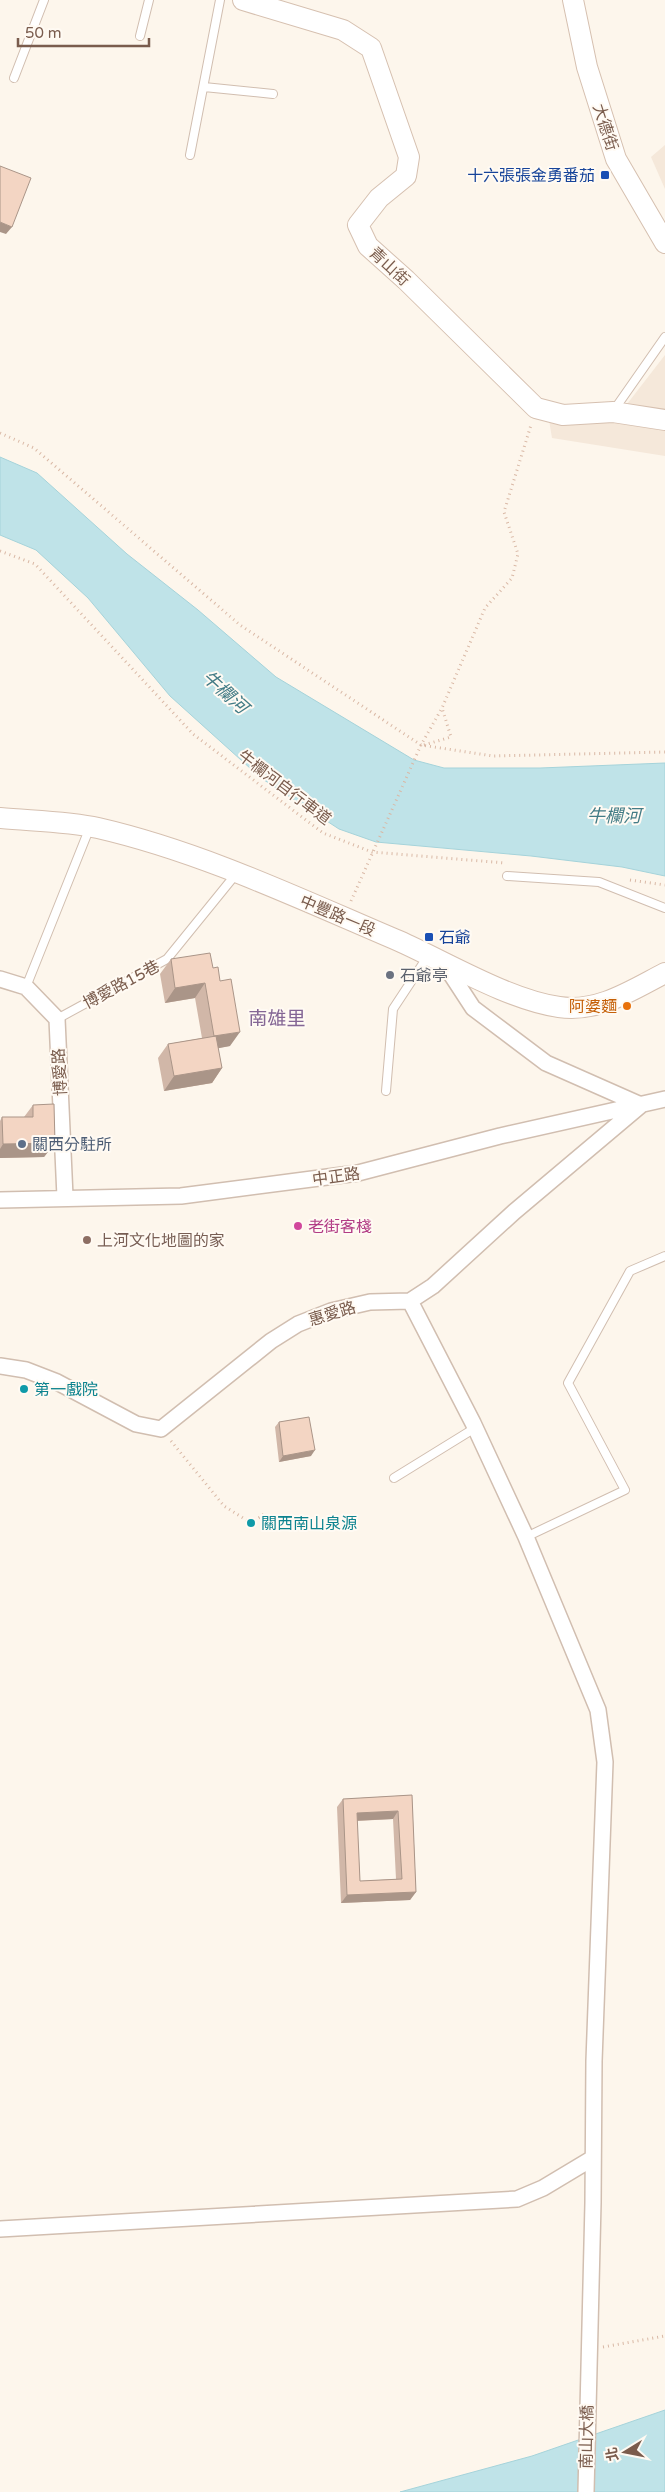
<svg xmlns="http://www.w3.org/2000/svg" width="665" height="2492" font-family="'Varela Round','Noto Sans TC',sans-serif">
	<rect width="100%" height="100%" fill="#fdf6ec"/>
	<path fill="#f5e8da" d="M665,145v44l-14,-32z
		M665,355v101l-113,-18 -4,-24 76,-6z"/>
	<path fill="#bfe3e8" stroke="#a5d3da" d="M0,457l37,16 90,81 71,56 78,67 138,83 30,8h96l125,-5v113l-43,-9 -91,-11 -155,-14 -37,-13 -78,-51 -91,-82 -82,-98 -52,-48 -36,-15z
		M665,2410v82h-265l132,-36z"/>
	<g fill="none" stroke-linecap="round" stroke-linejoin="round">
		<g stroke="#d1beb0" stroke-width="10">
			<path id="lane" d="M140,36l9,-36
				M14,78l30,-78
				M204,87l69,7
				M190,155l30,-155
				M614,410l51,-73
				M507,876l92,6 66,26
				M26,987l64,-160
				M57,1019l110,-60 69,-85
				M386,1091l7,-82 35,-53
				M394,1478l81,-50
				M526,1537l99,-47 -57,-107 62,-112 35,-15"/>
		</g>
		<g stroke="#d1beb0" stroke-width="18">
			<path id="street" d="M0,979l26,8 31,32 8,178
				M0,1200l181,-4 177,-23 142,-37 165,-37
				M410,1301l63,122 53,114 72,173 7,52 -11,299 -1,142 -7,289
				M0,1366l26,4 31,12 79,42 25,5 110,-88 27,-17 33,-13 39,-9 40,-1 23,-15 81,-74 127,-107 -95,-42 -73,-55 -30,-46
				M0,2229l517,-30 26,-11 50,-30"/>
		</g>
		<g stroke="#d6c0b0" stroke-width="22">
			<path id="secondary" d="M243,0l100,30 28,18 38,109 -3,19 -27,22 -21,27 10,21 38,34 130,128 27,7 50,-3 52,8
				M573,0l14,67 29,92 49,84
				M0,818c32,3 67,3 98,10 104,24 202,71 301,113 47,21 110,59 160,66 39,6 73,-17 106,-34"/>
		</g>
		<path stroke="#d9b8a5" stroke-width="3" stroke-dasharray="1 4" stroke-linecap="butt" d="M0,433l34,15 206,177 181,120 72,11 172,-4
			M0,551l35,13 158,170 130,99 49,19 133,11
			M424,745l27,-8 -9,-29
			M630,880l35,5
			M351,901l70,-156 21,-37 43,-100 27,-30 6,-24 -14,-42 27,-87
			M171,1441l53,65 27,17 15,-10
			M603,2347l62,-11"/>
		<use href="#lane" stroke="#fff" stroke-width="8"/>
		<use href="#street" stroke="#fff" stroke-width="15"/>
		<use href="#secondary" stroke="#fff" stroke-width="20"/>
	</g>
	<path fill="#d1b7a8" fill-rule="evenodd" d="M171,959l42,9 17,78 -12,2 4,20 -10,15 -48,8 -6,-33 10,-14 34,-6 -7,-40 -30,5 -5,-29z
		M33,1105l22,38 -11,14 -44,1v-37l2,-4h22z
		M279,1422l32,34 -32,6 -4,-35z
		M412,1795l4,97 -6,8 -69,3 -4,-96 6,-8zM393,1819l3,60 -36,2 -3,-60z"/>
	<path fill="#aa9588" d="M0,222l12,5 -6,7 -6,-2z
		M205,983l-10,15 -30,5 10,-15z
		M240,1032l-10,14 -26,5 10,-15z
		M222,1068l-10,15 -48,8 10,-15z
		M55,1143l-11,14 -44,1v-9l3,-5z
		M315,1450l-4,6 -32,6 4,-6z
		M398,1811l-5,8 -42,2 6,-8z
		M416,1892l-6,8 -69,3 6,-8z"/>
	<path fill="#f3d5c3" stroke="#aa9588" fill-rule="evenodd" d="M0,166l31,12 -19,49 -12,-5z
		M210,953l3,15 5,-1 2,14 11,-2 9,53 -26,4 -9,-53 -30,5 -4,-29z
		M216,1036l6,32 -48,8 -6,-32z
		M54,1104l1,39 -52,1 -1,-27h31v-12z
		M309,1417l6,33 -32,6 -4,-34z
		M412,1795l4,97 -69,3 -4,-96zM398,1811l4,68 -42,2 -3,-68z"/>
	<g fill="#1a4fb4" stroke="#fffaf3" stroke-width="2">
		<rect x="600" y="170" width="10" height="10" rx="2.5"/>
		<rect x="424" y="932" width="10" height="10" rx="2.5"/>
	</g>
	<circle fill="#6b7280" stroke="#fffaf3" stroke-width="2" cx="390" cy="975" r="5"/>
	<circle fill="#e8710a" stroke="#fffaf3" stroke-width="2" cx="627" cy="1006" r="5"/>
	<circle fill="#5c6f8a" stroke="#fffaf3" stroke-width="2" cx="22" cy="1144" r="5"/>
	<circle fill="#d1479c" stroke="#fffaf3" stroke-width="2" cx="298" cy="1226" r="5"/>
	<circle fill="#8d6e63" stroke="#fffaf3" stroke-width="2" cx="87" cy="1240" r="5"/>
	<g fill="#0f9aa8" stroke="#fffaf3" stroke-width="2">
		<circle cx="24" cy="1389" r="5"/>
		<circle cx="251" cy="1523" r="5"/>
	</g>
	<g text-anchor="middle" stroke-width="4" stroke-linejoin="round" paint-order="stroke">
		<g font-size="16" fill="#7a5c4d" stroke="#fffaf3">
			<text transform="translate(606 127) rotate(72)" y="6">大德街</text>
			<text transform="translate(390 266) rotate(43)" y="6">青山街</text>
			<text transform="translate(285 787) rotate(37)" y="6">牛欄河自行車道</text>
			<text transform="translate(338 915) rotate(23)" y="6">中豐路一段</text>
			<text transform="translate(121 984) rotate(-28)" y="6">博愛路15巷</text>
			<text transform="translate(59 1072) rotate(-93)" y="6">博愛路</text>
			<text transform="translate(336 1176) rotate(-8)" y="6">中正路</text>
			<text transform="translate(332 1313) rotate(-17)" y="6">惠愛路</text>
			<text transform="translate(586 2437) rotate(-89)" y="6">南山大橋</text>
		</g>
		<g font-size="16" fill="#164399" stroke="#fffaf3" text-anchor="end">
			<text x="595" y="181">十六張張金勇番茄</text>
			<text x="439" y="943" text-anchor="start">石爺</text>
		</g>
		<g font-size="16" fill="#5b616d" stroke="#fffaf3" text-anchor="start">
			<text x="400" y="981">石爺亭</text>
		</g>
		<g font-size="16" fill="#c56008" stroke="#fffaf3" text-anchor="end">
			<text x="617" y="1012">阿婆麵</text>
		</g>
		<g font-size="16" fill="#4e5e75" stroke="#fffaf3" text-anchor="start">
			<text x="32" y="1150">關西分駐所</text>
		</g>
		<g font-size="16" fill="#b23c85" stroke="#fffaf3" text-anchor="start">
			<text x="308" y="1232">老街客棧</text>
		</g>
		<g font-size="16" fill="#785e54" stroke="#fffaf3" text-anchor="start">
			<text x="97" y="1246">上河文化地圖的家</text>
		</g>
		<g font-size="16" fill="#0d838f" stroke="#fffaf3" text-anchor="start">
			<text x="34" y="1395">第一戲院</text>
			<text x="261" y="1529">關西南山泉源</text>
		</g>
		<g font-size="18" font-style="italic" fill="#437c86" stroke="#fffaf3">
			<text transform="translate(225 692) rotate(42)" y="6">牛欄河</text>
			<text x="614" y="822">牛欄河</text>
		</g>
		<g font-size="19" fill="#846695" stroke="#fffaf3">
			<text x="277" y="1025">南雄里</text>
		</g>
	</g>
	<g transform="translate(625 2452) rotate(260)" stroke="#fffaf3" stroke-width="4" paint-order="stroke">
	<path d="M0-4L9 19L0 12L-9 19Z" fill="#7a5c4d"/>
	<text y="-8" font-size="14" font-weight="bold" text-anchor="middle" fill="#7a5c4d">北</text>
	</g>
	<path d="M18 38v8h131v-8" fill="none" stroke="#7a5c4d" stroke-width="2.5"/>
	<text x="25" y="38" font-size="15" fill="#7a5c4d" stroke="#fffaf3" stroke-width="4" paint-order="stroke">50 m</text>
</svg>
